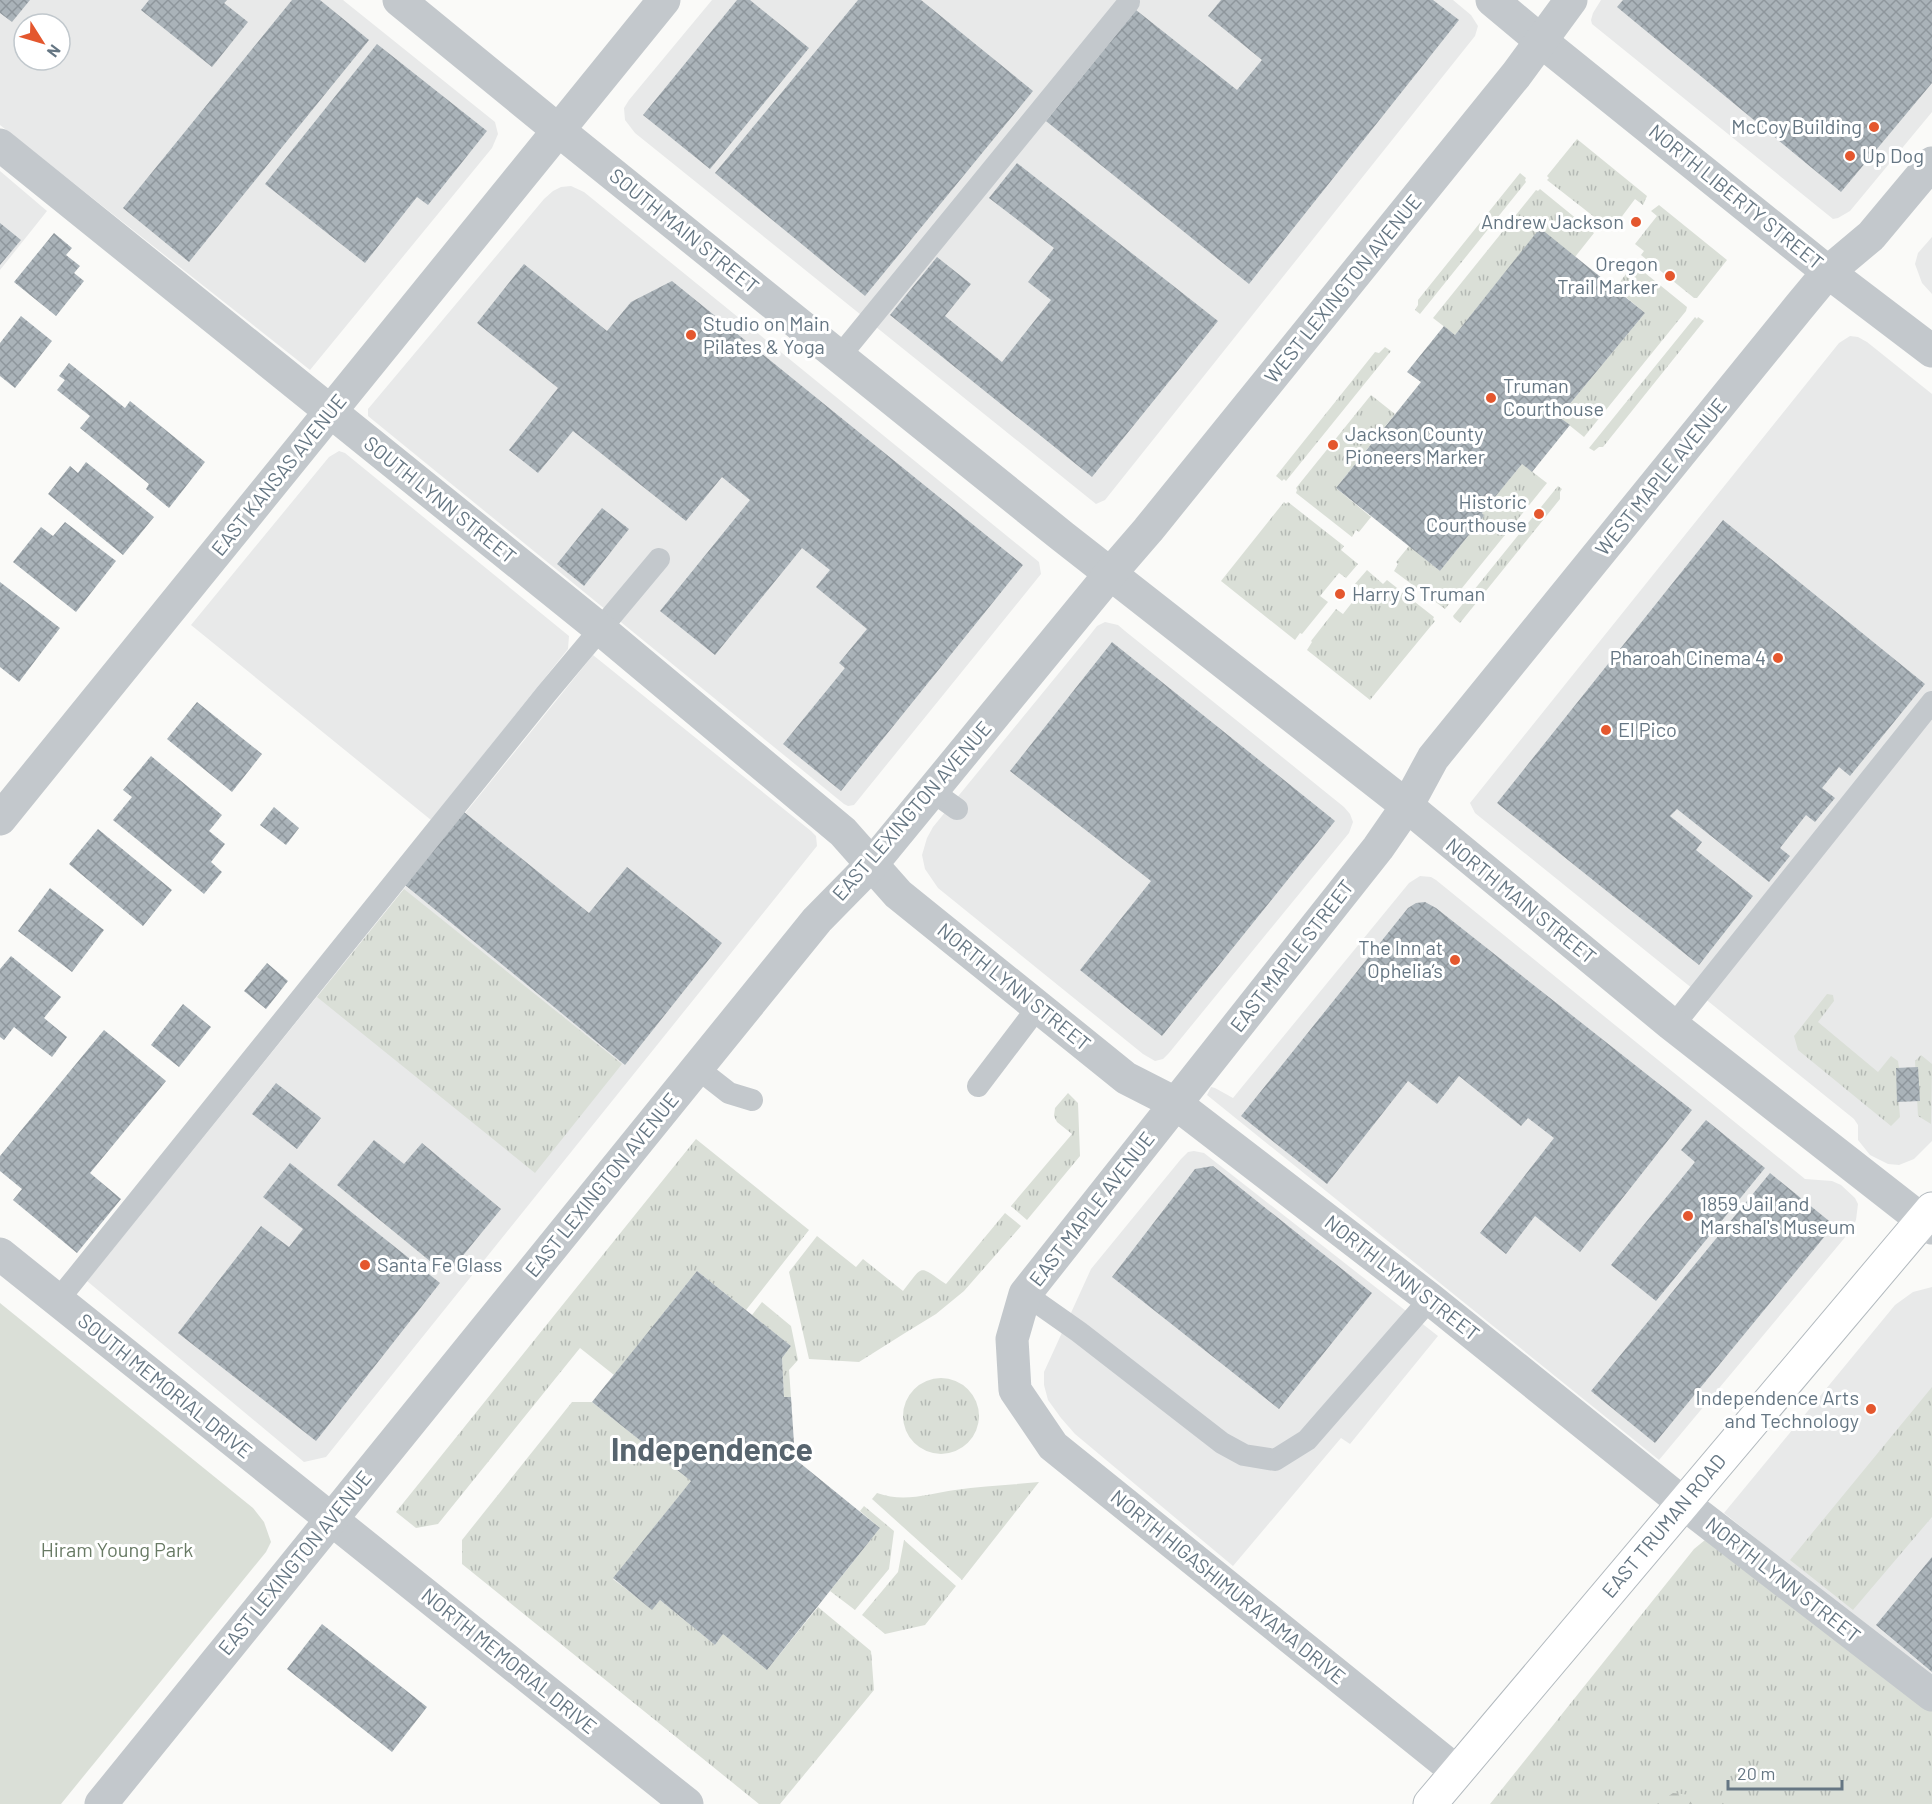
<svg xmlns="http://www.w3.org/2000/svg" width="1932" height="1804" font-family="Barlow,sans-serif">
	<defs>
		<pattern id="grass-tufts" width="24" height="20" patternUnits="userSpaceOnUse" patternTransform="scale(1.5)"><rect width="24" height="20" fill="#dadfd7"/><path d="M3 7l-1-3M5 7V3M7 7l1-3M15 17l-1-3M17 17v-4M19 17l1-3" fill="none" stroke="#b4b9b4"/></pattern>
		<pattern id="forest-firs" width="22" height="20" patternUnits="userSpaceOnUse" patternTransform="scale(1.5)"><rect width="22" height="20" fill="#dadfd7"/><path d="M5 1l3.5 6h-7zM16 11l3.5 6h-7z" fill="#b4b9b4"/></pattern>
		<pattern id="building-cross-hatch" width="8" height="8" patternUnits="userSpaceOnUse" patternTransform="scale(1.5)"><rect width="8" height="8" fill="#aab3b9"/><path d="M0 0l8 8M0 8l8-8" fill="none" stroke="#8e969c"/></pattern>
	</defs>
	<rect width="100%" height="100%" fill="#fafaf8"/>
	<path fill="#e8e9e9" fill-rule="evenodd" d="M0,0h343l152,122 3,12 -6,14 -182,222 -310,-245zM24,24h36v36h-36z
		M712,0h741l18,15 7,11 -3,10 -370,464 -9,4 -461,-371 -10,-13 -1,-12 5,-8z
		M1601,0h331v112l-82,99 -12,7 -5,1 -241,-195 -1,-4 2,-7z
		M0,171l47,40 -47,59z
		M571,186l13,6 455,370 2,12 -187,231 -6,1 -4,-2 -476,-388v-7l176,-210 9,-8 8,-4z
		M1932,237v57l-10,-11 -7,-19 3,-11z
		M1850,336l8,1 9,5 65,52v747l-18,18 -15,6 -11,-1 -18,-9 -12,-15v-15l-4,-6 -379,-306 -5,-10 369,-460z
		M339,451l6,2 224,183 -1,13 -137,171 -240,-195 138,-168z
		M1105,622l13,3 7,6 146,117 73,59 6,7 3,8 -4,11 -180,220 -6,6 -8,2 -12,-7 -205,-166 -13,-19 -3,-14 5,-17 6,-11 157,-192 7,-9z
		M593,655l218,176 5,5 1,10 -491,611 -22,5 -217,-181z
		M1420,876l11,1 5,3 369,299 27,2 9,4 14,13 3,6 -2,16 -4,9 -193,231 -452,-365 4,-8 4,1 18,10 176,-215z
		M1194,1151l10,2 234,183 -88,108 -9,-6 -108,128 -158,-132 -14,-16 -13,-18 -4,-15v-13l47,-103 90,-110 7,-7z
		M1932,1287v392l-208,-166 171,-208 18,-13z"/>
	<path fill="url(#grass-tufts)" d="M1577,139l70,57 -4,9 -8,-6 -21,28 -9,-7 -3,3 -55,-43 2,-2 -2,-2z
		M1520,173l6,5 -1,2 1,2 -106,132 -5,-4 3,-5v-5z
		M1540,189l54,44 -19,24 -35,-28 -85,106 -22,-17 103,-128 2,1z
		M1659,205l68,55 -30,38h-3l-53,-43 3,-4 -9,-7 22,-28 -6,-5z
		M1634,264l53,43 -1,4 -102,126 -25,-20 86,-104 -30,-25z
		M1695,317l2,2 1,-2 6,4 -101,126h-4l-5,4 -5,-3z
		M1385,347l6,4 -105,130 -2,-2 -2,2 -6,-5 99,-124 4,1z
		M1371,395l24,19 -59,74 35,29 -12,15 -3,-2 -4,7 -56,-44 1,-3 -1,-2z
		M1522,464l25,19 -102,126 -51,-38 4,-7 -2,-2 13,-16 31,25 44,-55 -2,-3z
		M1558,486l4,3 -2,3v7l-100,124 -6,-5 -1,-2z
		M1284,502l2,2 2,-2 56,44 -3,4 17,14 -12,14 -7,-5 -19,23 8,6 -26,32 -2,-1 -5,7 -74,-59z
		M1367,570l16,14 4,-4 47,37 -1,2 2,2 -65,79 -63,-50 5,-8 -1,-1 25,-32 7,5 18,-23 -7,-6z
		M404,889l218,175 -87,109 -218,-176z
		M1827,994l6,1 1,6 -16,21 60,50 13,-16 7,5 1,7 -3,1 4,48 -9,9 -93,-76 -4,-14z
		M1921,1055l11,9 -1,60 -13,-8 -3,-55z
		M1068,1093l10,10 2,53 -53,64 -16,-14 61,-72 -15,-12 -3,-6 1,-8z
		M696,1139l113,91 -63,80 -49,-39 -83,104 -34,-27 -142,176 -22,4 -20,-16z
		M1005,1213l16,13 -57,65 -28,23 -31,19 -46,29 -50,-3 -20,-87 28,-36 39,31 7,-8 40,32c21,-27 15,-26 43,-7z
		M762,1302l29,24 7,34 -9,10 2,27h-7l-2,-39 9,-12 -39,-31z
		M903 1416a38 38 0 1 1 76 0a38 38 0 1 1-76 0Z
		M1932,1387v130l-79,93 -63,-50z
		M572,1402h20l99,79 -78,98 39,30 8,-9 55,45 8,-11 44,36 51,-63 53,44 3,39 -94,114h-21l-297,-240v-24z
		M1039,1482l-77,98 -90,-81 5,-6c27,10 51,1 78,-3 27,-4 56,-5 84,-8z
		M864,1506l30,25 -5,38 -34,41 -25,-19 50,-63 -20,-17z
		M904,1540l52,46 -31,39 -40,9 -23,-19 36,-43z
		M1705,1540l227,169v95h-442l204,-255z"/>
	<path fill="url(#forest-firs)" d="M1673,1793l43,5 8,6h-67z"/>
	<path fill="#dadfd7" d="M0,1303l253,205 11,14 7,20 -5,10 -205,252h-61z"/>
	<path fill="url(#building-cross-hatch)" d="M0,0h30l-18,22 -12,-9z
		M149,0h78l-3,3 24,19 -36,45 -71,-57z
		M292,0h28l49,40 -180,222 -66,-54z
		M737,0h13l59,48 -99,121 -67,-54z
		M858,0h63l112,91 -168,205 -150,-123z
		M1221,0h212l26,20 -210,264 -203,-163 90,-111 101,80 25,-30 -54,-44z
		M1623,0h309v83l-91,109 -224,-185z
		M377,44l110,87 -59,74 -11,-8 -52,66 -100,-79z
		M1017,163l201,158 -126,156 -202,-162 47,-58 34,27 -26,32 57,46 49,-62 -23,-18 26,-34 -65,-50z
		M0,223l21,17 -21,25z
		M1540,228l105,85 -86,104 11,8 -38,47 -10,-8 -40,49 2,3 -44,55 -104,-83 85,-106 -14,-10 37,-46 11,9z
		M54,233l18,15 -6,7 14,11 -6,7 10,8 -28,35 -42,-34z
		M524,264l83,67 24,-29 41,-21 351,284 -182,226 -58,-47 62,-76 -6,-5 28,-34 -51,-42 14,-17 -28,-22 -87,107 -55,-44 90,-111 -28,-23 -36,44 -113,-90 -35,42 -29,-23 49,-62 -81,-65z
		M21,316l31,25 -37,47 -15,-12v-33z
		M69,363l56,45 5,-7 75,61 -36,46 -23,-19 3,-5 -69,-56 10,-12 -33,-26 8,-10 -6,-4z
		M86,462l68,55 -31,38 -75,-61 22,-28 8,7z
		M602,508l27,21 -45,57 -27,-22z
		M1723,520l202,164 -75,92 -11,-9 -17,21 13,10 -20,24 -9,-7 -26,33 10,8 -21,26 -92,-73 -7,7 32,26 -6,8 57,46 -54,69 -202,-162z
		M65,522l51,39 -40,51 -63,-50 28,-35 12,9z
		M0,582l60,46 -41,54 -19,-15z
		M1112,642l223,179 -173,215 -82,-66 71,-89 -141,-110z
		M197,702l65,52 -30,38 -65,-53z
		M151,756l71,59 -13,16 16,13 -14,18 11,10 -18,22 -91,-74 19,-23 -9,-7z
		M274,807l25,21 -13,17 -26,-20z
		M464,812l125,101 38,-46 95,76 -97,122 -220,-180z
		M98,829l74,61 -29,36 -74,-62z
		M50,888l54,42 -32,42 -54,-41z
		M1425,902l11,6 256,202 -112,142 -45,-36 -29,38 -26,-21 74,-95 -26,-20 -7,8 -62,-50 -22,28 -29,-23 -81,103 -86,-68 167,-208 8,-5z
		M11,956l50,41 -17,21 23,19 -15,20 -38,-30 -10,13 -4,-3v-68z
		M267,963l21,18 -22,28 -22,-18z
		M183,1004l28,23 -32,40 -28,-22z
		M104,1030l62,51 -76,92 31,26 -44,54 -64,-53 9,-11 -22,-18v-15z
		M1918,1067l2,34 -23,1 -1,-34z
		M276,1083l45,35 -24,31 -45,-35z
		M1706,1120l59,48 -109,133 -45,-36 84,-103 -14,-12z
		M374,1140l30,24 18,-21 79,66 -54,66 -110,-90z
		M290,1163l150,120 -124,158 -138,-108 83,-107 28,21 14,-18 -40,-32z
		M1213,1166l159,127 -93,116 -167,-132 83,-108z
		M1770,1173l64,52 -179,218 -64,-52z
		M697,1271l94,75 -9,12 2,39h7l4,62 85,69 -113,142 -44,-36 -8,11 -55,-45 -8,10 -39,-32 78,-97 -99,-79z
		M1932,1557v115l-56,-47z
		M322,1624l105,83 -35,45 -105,-83z"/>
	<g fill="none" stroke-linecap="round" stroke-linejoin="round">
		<g stroke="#b3babf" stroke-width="35">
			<path id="secondary" d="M1430,1804l502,-595"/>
		</g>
		<path stroke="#c3c8cc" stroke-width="22" d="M839,357l290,-355
			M932,791l25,18
			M1673,1026l259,-324
			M697,1068l32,25 23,7
			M978,1086l60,-79
			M1025,1294l54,38 143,111 22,12 31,5 32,-20 123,-141
			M58,1300l488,-606 113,-135"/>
		<path stroke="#c3c8cc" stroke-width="33" d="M399,0l159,130 504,406 345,270 264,218 261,204
			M1492,0l49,41 287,231 104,79
			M0,145l599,483 244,204 55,62 228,184 49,25 255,196 253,204 249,192
			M0,819l664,-819
			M0,1254l687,550
			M1456,1771l-403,-325 -38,-56 -3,-51 13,-45 353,-446 29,-42 26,-48 366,-451 29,-35 43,-36 61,-73"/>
		<path stroke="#c3c8cc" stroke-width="33" d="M101,1804l716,-884 55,-56 238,-290 38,-44 368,-455 55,-75"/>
		<use href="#secondary" stroke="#fff" stroke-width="33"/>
	</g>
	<g fill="#e4572e" stroke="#fff" stroke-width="2">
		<circle cx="1874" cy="127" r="6"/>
		<circle cx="1850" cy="156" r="6"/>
		<circle cx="1636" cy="222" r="6"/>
		<circle cx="1670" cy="276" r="6"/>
		<circle cx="691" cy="335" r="6"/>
		<circle cx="1491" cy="398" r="6"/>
		<circle cx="1333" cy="445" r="6"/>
		<circle cx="1539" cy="514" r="6"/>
		<circle cx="1340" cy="594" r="6"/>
		<circle cx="1778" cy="658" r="6"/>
		<circle cx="1606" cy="730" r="6"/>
		<circle cx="1455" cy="960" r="6"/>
		<circle cx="1688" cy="1216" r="6"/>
		<circle cx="365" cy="1265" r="6"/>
		<circle cx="1871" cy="1409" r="6"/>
	</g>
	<g text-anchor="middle" stroke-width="6" stroke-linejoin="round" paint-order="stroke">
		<g font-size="20" fill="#657683" stroke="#fff" text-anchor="start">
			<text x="1862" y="134" text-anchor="end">McCoy Building</text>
			<text x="1862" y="163">Up Dog</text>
			<text x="1624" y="229" text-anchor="end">Andrew Jackson</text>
			<text x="1658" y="271" text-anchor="end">Oregon<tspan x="1658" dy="23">Trail Marker</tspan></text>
			<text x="703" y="331">Studio on Main<tspan x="703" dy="23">Pilates &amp; Yoga</tspan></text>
			<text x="1503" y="393">Truman<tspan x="1503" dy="23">Courthouse</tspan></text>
			<text x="1345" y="441">Jackson County<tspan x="1345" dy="23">Pioneers Marker</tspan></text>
			<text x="1527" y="509" text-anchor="end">Historic<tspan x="1527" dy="23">Courthouse</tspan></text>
			<text x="1352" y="601">Harry S Truman</text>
			<text x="1766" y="665" text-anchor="end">Pharoah Cinema 4</text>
			<text x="1618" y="737">El Pico</text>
			<text x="1443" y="955" text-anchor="end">The Inn at<tspan x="1443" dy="23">Ophelia’s</tspan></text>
			<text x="1700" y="1211">1859 Jail and<tspan x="1700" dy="23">Marshal's Museum</tspan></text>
			<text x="377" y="1272">Santa Fe Glass</text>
			<text x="1859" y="1405" text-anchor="end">Independence Arts<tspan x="1859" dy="23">and Technology</tspan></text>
		</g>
		<g font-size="20" fill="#657683" stroke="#fff">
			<text transform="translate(1736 197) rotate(39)" y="7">NORTH LIBERTY STREET</text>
			<text transform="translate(684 231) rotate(39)" y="7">SOUTH MAIN STREET</text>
			<text transform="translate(1343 289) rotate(-51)" y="7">WEST LEXINGTON AVENUE</text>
			<text transform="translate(279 475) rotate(-51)" y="7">EAST KANSAS AVENUE</text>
			<text transform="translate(1661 477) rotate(-51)" y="7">WEST MAPLE AVENUE</text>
			<text transform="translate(440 500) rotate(39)" y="7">SOUTH LYNN STREET</text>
			<text transform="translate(912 811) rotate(-49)" y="7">EAST LEXINGTON AVENUE</text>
			<text transform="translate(1521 901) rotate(39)" y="7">NORTH MAIN STREET</text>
			<text transform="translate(1292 956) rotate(-52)" y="7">EAST MAPLE STREET</text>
			<text transform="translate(1014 987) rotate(39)" y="7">NORTH LYNN STREET</text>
			<text transform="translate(602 1185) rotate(-51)" y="7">EAST LEXINGTON AVENUE</text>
			<text transform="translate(1092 1209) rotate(-52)" y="7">EAST MAPLE AVENUE</text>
			<text transform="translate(1402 1278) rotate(38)" y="7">NORTH LYNN STREET</text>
			<text transform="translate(165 1386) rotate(39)" y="7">SOUTH MEMORIAL DRIVE</text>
			<text transform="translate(1664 1526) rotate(-50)" y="7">EAST TRUMAN ROAD</text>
			<text transform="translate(295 1563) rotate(-51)" y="7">EAST LEXINGTON AVENUE</text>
			<text transform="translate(1783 1580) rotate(38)" y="7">NORTH LYNN STREET</text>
			<text transform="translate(1228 1587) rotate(39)" y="7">NORTH HIGASHIMURAYAMA DRIVE</text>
			<text transform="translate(509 1661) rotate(39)" y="7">NORTH MEMORIAL DRIVE</text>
		</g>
		<g font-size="20" fill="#687a64" stroke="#fff">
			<text x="117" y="1557">Hiram Young Park</text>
		</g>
		<g font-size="32" font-weight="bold" fill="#57646e" stroke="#fff">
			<text x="712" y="1461">Independence</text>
		</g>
	</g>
	<g transform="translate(42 42) rotate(127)"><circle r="28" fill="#ffffff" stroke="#c1c8cd" stroke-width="1.5"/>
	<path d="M0-4.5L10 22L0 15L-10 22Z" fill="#e4572e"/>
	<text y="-9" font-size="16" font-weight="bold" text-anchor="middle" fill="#657683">N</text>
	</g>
	<path d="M1728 1780v9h114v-9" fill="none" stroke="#657683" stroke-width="3"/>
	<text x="1737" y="1780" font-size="18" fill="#657683" stroke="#ffffff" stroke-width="4.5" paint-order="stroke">20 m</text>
</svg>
